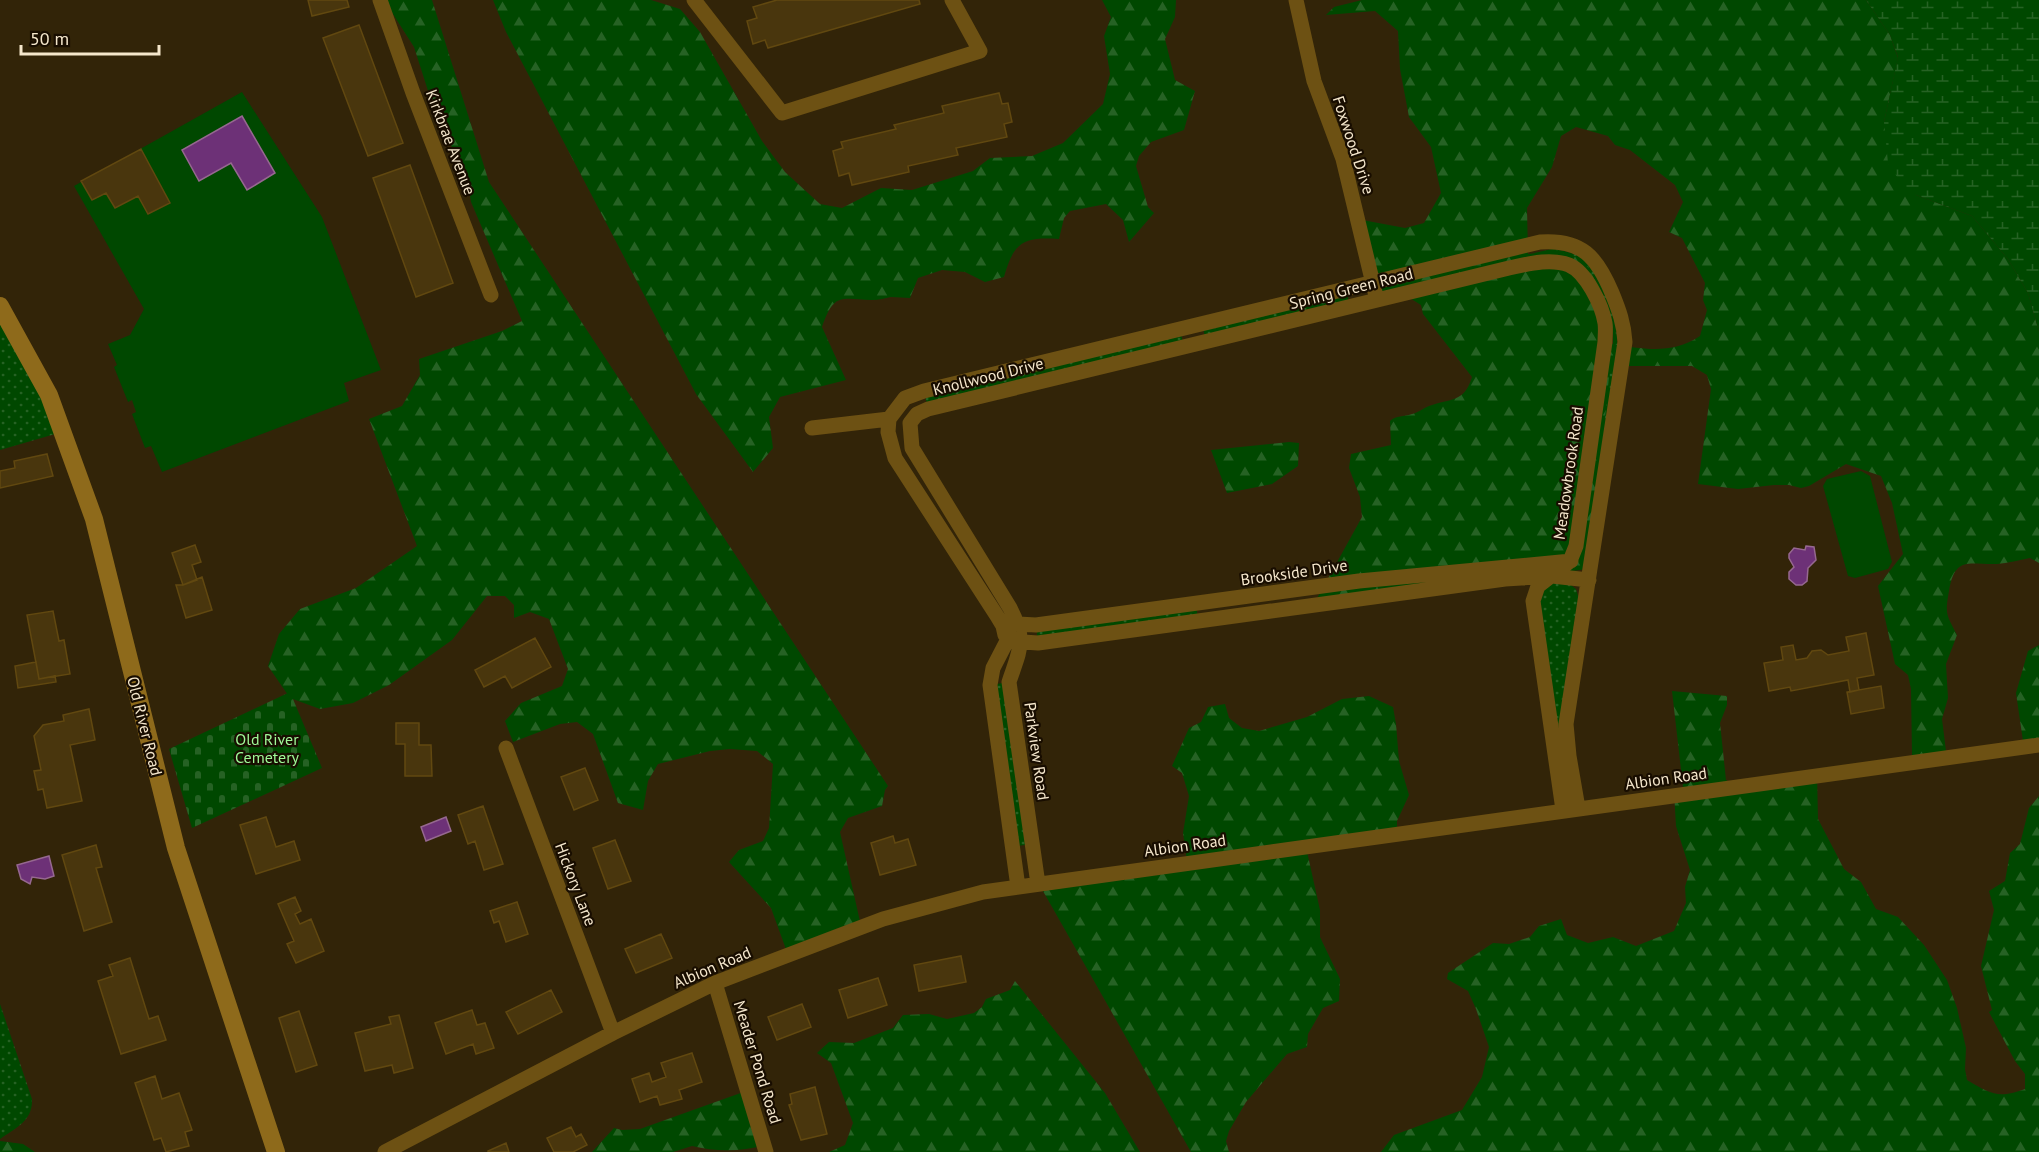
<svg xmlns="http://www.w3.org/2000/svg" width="2039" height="1152" font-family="'PT Sans',sans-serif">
	<defs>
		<pattern id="grass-dots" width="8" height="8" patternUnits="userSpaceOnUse" patternTransform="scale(1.5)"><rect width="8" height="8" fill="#004800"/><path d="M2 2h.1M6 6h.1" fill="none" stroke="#266224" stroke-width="1.8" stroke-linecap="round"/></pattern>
		<pattern id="forest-firs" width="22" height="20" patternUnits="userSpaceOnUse" patternTransform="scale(1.5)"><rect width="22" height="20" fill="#004800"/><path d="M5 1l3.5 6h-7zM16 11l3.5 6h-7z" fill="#266224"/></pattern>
		<pattern id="wetland-marsh" width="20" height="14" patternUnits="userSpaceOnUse" patternTransform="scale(1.5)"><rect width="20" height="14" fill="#004800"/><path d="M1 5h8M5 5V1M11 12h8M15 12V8" fill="none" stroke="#266224"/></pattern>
		<pattern id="cemetery-stones" width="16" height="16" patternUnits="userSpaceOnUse" patternTransform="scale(1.5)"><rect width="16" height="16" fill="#004800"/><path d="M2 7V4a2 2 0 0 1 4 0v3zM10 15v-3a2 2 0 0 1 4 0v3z" fill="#266224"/></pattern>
	</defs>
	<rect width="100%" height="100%" fill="#322408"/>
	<path fill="url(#grass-dots)" d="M1552,249c12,1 30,6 39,16 19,21 26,58 27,85l-19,121 -2,-20 16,-108v-12l-79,-78z
		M1346,289l4,18 -144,35 -4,-19z
		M0,306l62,126 -62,18z
		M1180,329l4,18 -256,62 -4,-18z
		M1567,582l9,7 3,10 -24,160 -16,-159 4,-17z
		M1196,603l2,17 -160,23 -2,-18z
		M1009,682l22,162 -19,3 -22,-162z
		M0,1004l32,95c1,22 -16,29 -32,40z"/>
	<path fill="url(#forest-firs)" fill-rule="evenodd" d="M384,0h48l57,182 399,604 -3,4 -3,16 -34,12 -8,14 21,94 -74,26 -16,-44 -42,-46 10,-12 24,-9 6,-13 4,-64 -16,-13 -27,-2 -20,2 -52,13 -10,17 -5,29 -25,-7 -25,-69 -16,-12 -17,2 -47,18 -8,-21 16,-18 41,-17 6,-17 -19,-50 -19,-7 -16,6v-13l-9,-9h-18l-35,44 -63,45 -36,18 -33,6 -30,-11 -22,-32 11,-32 21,-25 56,-21 61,-42 -48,-127 33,-13 18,-31 -1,-16 83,-28 20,-10 -51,-119 -5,-30 -28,-50 -24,-75z
		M493,0h158l29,9 20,23 62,109 23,31 35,32 22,4 39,-20 31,2 61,-19 17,-13 42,-2 31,-13 40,-39 7,-30 -6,-38 7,-19 -9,-17h74l-1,17 -10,22 10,41 20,11 -11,39 -33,12 -12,14 -3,10 12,41 6,6 -25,29 -6,-22 -17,-16 -36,7 -6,7 -5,21c-35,-2 -45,2 -55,38l-19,5 -20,-10 -23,-2 -24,8 -8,20c-6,0 -12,-1 -19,-1 -6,1 -12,3 -19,3 -31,-1 -38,-8 -50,27l24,53 -66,17 -11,20 4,31 -20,24 -57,-78 -190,-362z
		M1362,0h504l24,35 8,23 -14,64 32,73 56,21 36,43 20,34 11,39v231l-9,-5c-11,2 -22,5 -33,6 -28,1 -42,-9 -48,27 -4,23 -3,23 8,44l-11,29 2,34 -6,21 4,32 -34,5 -1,-67 -3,-14 -13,-11 -17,-78 25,-32 -11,-51 -11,-27 -35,-12 -37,22 -8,2 -12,-3h-15l-36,4 -40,-5 13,-95 -4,-14 -15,-9h-82l-19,198 -3,5 -273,33 47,-85 -2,-20 -11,-29 2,-14 40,-9 -1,-24c7,-6 13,-4 22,-7 6,-1 11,-6 17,-8 22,-8 35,-3 43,-29l-49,-63 -2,-9 -16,-10 -32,2 -16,-78 48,9 19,-5 17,-30 -10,-46 -22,-30 -9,-48 -2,-38 -23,-20 -49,4 8,-8zM1576,127l32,9 7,9 15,5 45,35 8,17 -14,30 13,6 23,45 -2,17 4,10 -7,26c-29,19 -56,13 -88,8l-7,-45 -22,-41 -29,-7 -26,3 -1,-46 25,-41 9,-31z
		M1289,442l10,1 -1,23 -26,18 -45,9 -16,-43z
		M2039,645v95l-16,1 -7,-48 12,-42z
		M1672,691l55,5v9l-7,18 6,57 5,3 86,-10 1,46 26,50 17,13 15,27 22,8 26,28 23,35 10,28 9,40 -1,21 2,11c24,14 31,19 58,9v-15l-10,-13 -26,-49 3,-2 -11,-44 13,-56 -5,-19 16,-10 5,-28 10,-9 9,-36 10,-12v356h-658l13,-17 68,-25 20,-33 7,-30 -13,-38 -8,-18 -21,-12 1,-6 45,-30 16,1 21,-7 9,-11 22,-7 6,16 21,8 25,-6 23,9 38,-15 12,-28 -1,-16 5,-17 -14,-44 -2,-34 9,-5z
		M1369,696l24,11 3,17 3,37 10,34 -12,26v8l-91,18 14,63v27l20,42 -1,22 -16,7 -15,26 -1,13 -20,7 -41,48 -17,29 -3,10 3,11h-38l-152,-268 148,-23 -4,-28 6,-37 -7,-23 -10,-7 17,-38 12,-6 7,-15 17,-3 4,14 13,10 17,3 48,-14 35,-18z
		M1015,981l90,112 35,59h-311l16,-7 8,-22 -22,-60 -14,-10 12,-11 25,1 39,-15 10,-13 26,-1 18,5 27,-6 8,-6 4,-8 24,-9z
		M749,1090l19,54c-24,8 -52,8 -76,2l-19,6h-81l22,-24 8,2 18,-1z
		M0,1141l23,3 12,8h-35z"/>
	<path fill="url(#wetland-marsh)" d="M1866,0h173v332l-11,-39 -20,-34 -36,-43 -56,-21 -15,-12 -13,-20 -4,-41 14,-65 -8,-22z"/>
	<path fill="url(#cemetery-stones)" d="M290,692l32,76 -130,60 -23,-79z"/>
	<path fill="#004800" d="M242,92l80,125 59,153 -37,13 5,18 -187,71 -11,-26 -6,2 -13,-34 4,-2 -4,-12 -4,2 -14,-35 3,-2 -9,-21 22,-9 14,-26 -70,-123z
		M1861,471l9,5 22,86 -4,7 -33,9 -7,-2 -25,-90 4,-7z"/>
	<path fill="#6d3177" stroke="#966890" stroke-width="1.5" d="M242,116l33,57 -28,17 -16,-27 -32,18 -17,-31z
		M1806,546l8,1 2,13 -8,8 -1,13 -5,4h-6l-7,-6v-7l5,-5 -5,-9v-4l5,-6 11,2z
		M446,817l5,14 -25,10 -5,-14z
		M49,856l5,20 -9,3 -13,-2 -2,7 -9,-5 -4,-14z"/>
	<path fill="#49360d" stroke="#614810" stroke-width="1.5" d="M308,0h39l2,7 -37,9z
		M777,0h142l1,4 -152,44 -3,-8 -12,4 -6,-23 10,-3 -4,-11z
		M359,25l44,118 -35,13 -45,-118z
		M999,93l3,11 6,-1 4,19 -8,2 3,13 -51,11 2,7 -50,11 1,6 -57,13 -3,-12 -10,3 -6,-25 10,-3 -2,-6 55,-13 -2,-4 50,-12 -2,-7z
		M141,149l29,54 -22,11 -10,-18 -23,12 -9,-15 -14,7 -11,-19z
		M410,165l43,118 -37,14 -43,-119z
		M47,454l6,22 -53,12v-17l15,-3 -1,-7z
		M195,545l6,17 -9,3 5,15 -14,5 -11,-32z
		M202,577l10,33 -26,8 -10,-33h7z
		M53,611l6,30 5,-1 6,34 -31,5 -12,-64z
		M1866,633l8,42 -17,3 2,12 -9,2 -2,-12 -57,11 -1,-4 -21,4 -5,-28 19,-3 -2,-13 12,-2 3,15 11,-2 5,-7 9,-1 7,5 21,-4 -3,-14z
		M535,638l16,29 -39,21 -7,-12 -21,11 -9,-17z
		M36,662l3,17 16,-3 1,6 -38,6 -3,-22z
		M1881,686l3,22 -33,6 -4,-22z
		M89,709l6,31 -25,5 12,56 -35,7 -4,-19 -5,1 -4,-19 7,-1 -7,-34 9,-11 21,-4 -1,-6z
		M396,723h23v22h12l1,31h-27v-32h-9z
		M585,768l13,32 -24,10 -13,-33z
		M483,806l20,58 -19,6 -9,-29 -7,3 -10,-29z
		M266,817l10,30 18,-6 6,19 -44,14 -16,-49z
		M893,836l2,7 13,-4 8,26 -36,10 -9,-32z
		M615,840l16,41 -23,8 -15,-41z
		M96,845l6,22 -6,1 16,54 -28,9 -22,-76z
		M295,897l6,14 -6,3 5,10 11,-5 13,32 -28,12 -9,-19 7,-3 -16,-37z
		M517,902l11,32 -22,8 -7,-21 -5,2 -4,-12z
		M661,934l11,24 -36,15 -11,-24z
		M961,956l5,26 -47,9 -5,-26z
		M130,958l19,61 9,-3 8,24 -45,14 -23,-73 15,-5 -4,-11z
		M878,978l9,27 -39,13 -9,-28z
		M551,990l11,22 -44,22 -12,-22z
		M802,1004l9,23 -34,13 -9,-23z
		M472,1010l5,15 8,-2 9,25 -18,6 -3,-10 -27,10 -11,-31z
		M299,1011l18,54 -21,7 -17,-54z
		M399,1015l14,53 -19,5 -2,-8 -27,6 -10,-38 36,-9 -2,-7z
		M692,1053l10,29 -23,8 3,9 -22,6 -3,-9 -17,6 -8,-23 17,-6 3,9 14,-5 -5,-14z
		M155,1076l7,23 17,-6 13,37 -7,2 4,14 -23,6 -5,-14 -7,2 -19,-57z
		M815,1087l12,47 -26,6 -12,-35 3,-1 -2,-10z
		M571,1127l5,10 5,-3 6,11 -14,7h-19l-7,-14z
		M506,1143l3,9h-21v-1z"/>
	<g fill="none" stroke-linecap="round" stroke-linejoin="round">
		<path stroke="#6d5113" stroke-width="15" d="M380,0l33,93 78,202
			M694,0l88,113 198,-62 -28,-51
			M1296,0l18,81 29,78 32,133
			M889,419l16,-21 19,-7 616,-149c42,-3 57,15 72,51 7,17 12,31 13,49l-59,382 3,32 9,52
			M889,419l-1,13 7,26 102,158 6,10 2,9
			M812,428l77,-9
			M1003,626l15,-2 18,1 323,-44 212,-20
			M1007,641l31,2 467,-64 47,-3 37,4
			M1007,641l-14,27 -3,17 28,202
			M506,748l107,285
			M1038,884l-29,-202c11,-33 18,-41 1,-74l-98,-160 -2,-25 7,-9 11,-5 581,-141c19,-4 41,-10 60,-3 17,7 33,40 36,58 1,6 0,13 0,19l-29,204 -6,15 -32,25 -5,15 30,209
			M715,983l51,169
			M385,1152l228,-119 102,-50 168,-64 100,-27 1056,-147"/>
		<path stroke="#8e6a1b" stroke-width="18" d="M0,306l49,89 45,124 82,329 100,304"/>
	</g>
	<g text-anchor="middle" stroke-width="4.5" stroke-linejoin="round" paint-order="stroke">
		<g font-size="16" fill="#f5e7cc" stroke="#180d00">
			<text transform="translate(451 142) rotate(69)" y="6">Kirkbrae Avenue</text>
			<text transform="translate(1354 145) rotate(72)" y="6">Foxwood Drive</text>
			<text transform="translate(1351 288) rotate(-14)" y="6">Spring Green Road</text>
			<text transform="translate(988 376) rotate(-14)" y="6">Knollwood Drive</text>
			<text transform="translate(1568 473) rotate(-82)" y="6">Meadowbrook Road</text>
			<text transform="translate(1294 572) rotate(-8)" y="6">Brookside Drive</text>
			<text transform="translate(145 726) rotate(76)" y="6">Old River Road</text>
			<text transform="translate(1037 751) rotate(82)" y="6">Parkview Road</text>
			<text transform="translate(1666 778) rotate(-8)" y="6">Albion Road</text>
			<text transform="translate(1185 845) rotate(-8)" y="6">Albion Road</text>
			<text transform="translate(576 884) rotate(69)" y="6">Hickory Lane</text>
			<text transform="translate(712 967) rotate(-23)" y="6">Albion Road</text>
			<text transform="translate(758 1062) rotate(73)" y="6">Meader Pond Road</text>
		</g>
		<g font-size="16" fill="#9ff997" stroke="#180d00">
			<text x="267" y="745">Old River<tspan x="267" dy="18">Cemetery</tspan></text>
		</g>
	</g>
	<path d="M21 45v9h138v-9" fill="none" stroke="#f5e7cc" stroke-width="3"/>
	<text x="30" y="45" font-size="18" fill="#f5e7cc" stroke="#180d00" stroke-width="4.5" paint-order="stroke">50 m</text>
</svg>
